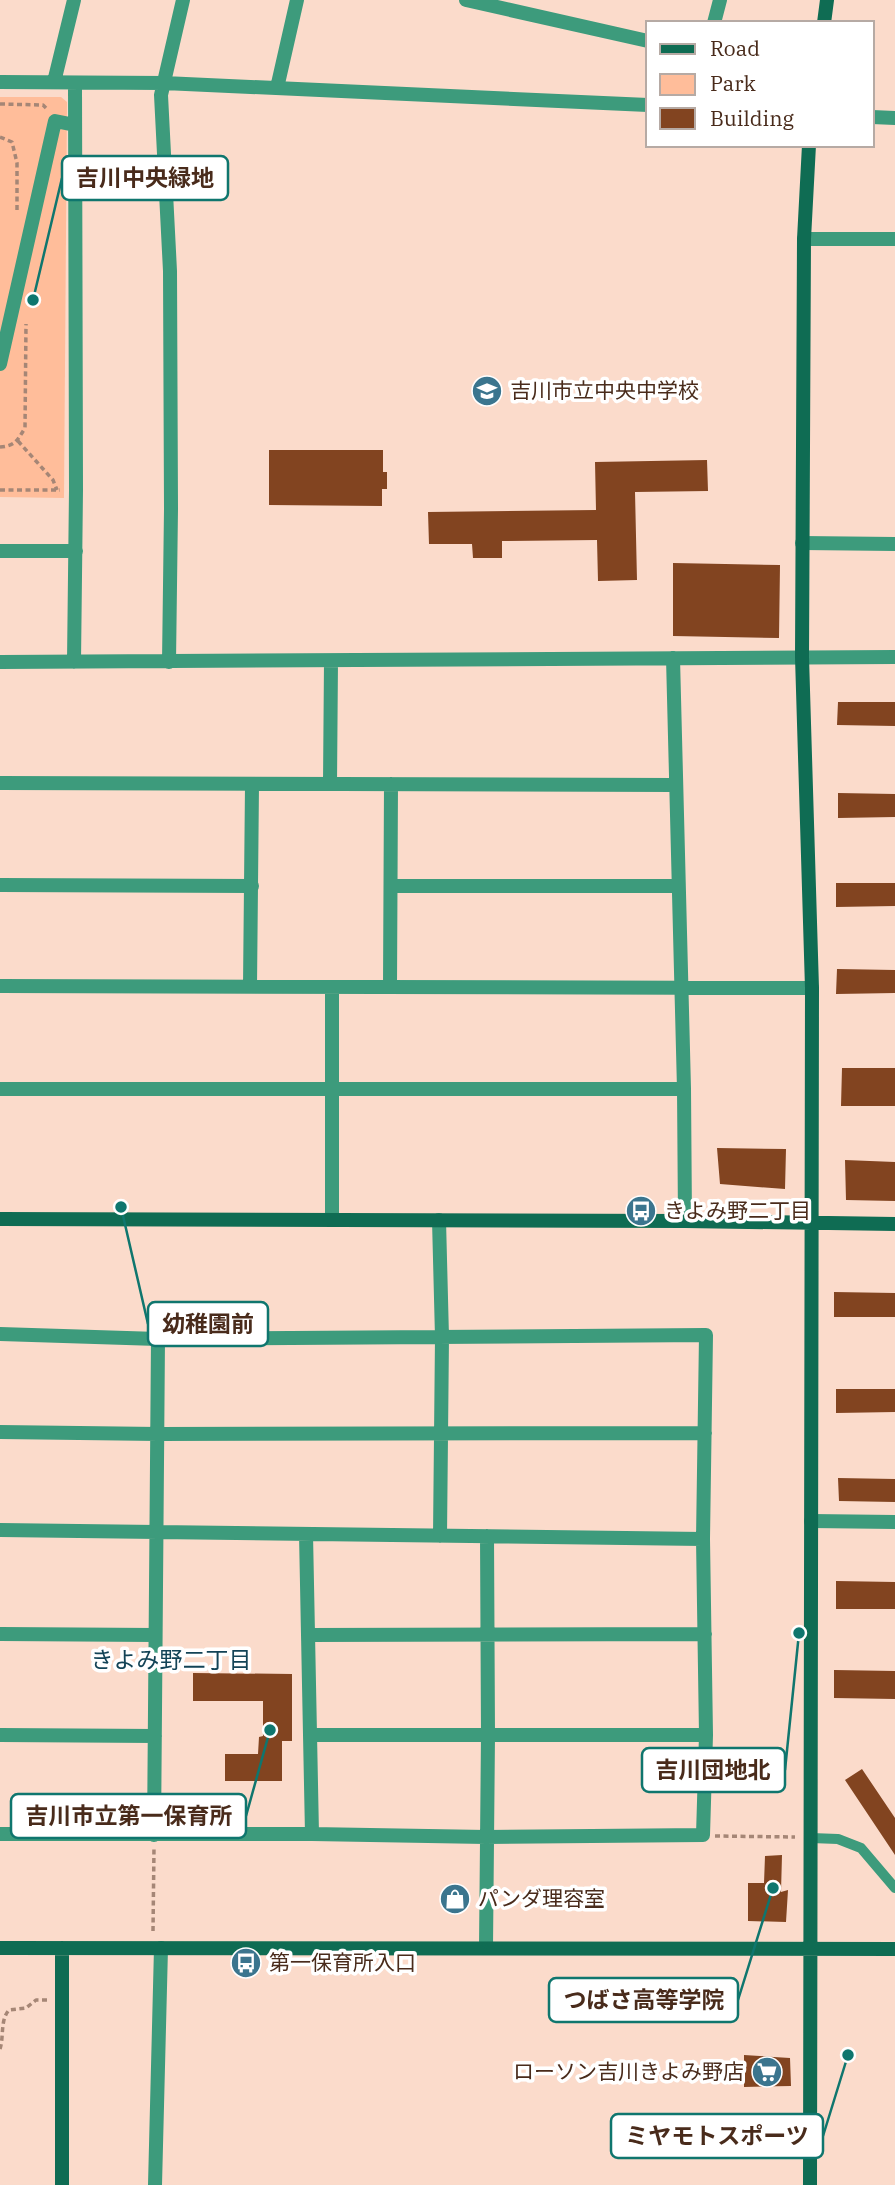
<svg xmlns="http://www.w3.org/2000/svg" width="895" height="2185" font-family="'IBM Plex Serif','Noto Sans JP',serif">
	<rect width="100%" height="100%" fill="#fbdbcb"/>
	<path fill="#ffbd9a" d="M0,97h61l6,5 -3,396 -64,-1z"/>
	<path fill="#824420" d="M269,450h114v22h4v17h-5v17l-113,-1z
		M707,460l1,31 -73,1 2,88 -39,1 -1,-41 -95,1v17h-29l-1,-14h-43l-1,-32 168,-2 -1,-48z
		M673,563l107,2 -1,73 -106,-2z
		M838,702h57v24l-58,-1z
		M838,793l57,1v23l-57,1z
		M836,883h59v23l-59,1z
		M837,969l58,1v23l-59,1z
		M842,1068h53v38h-54z
		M717,1148l69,1 -1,40 -65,-5z
		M845,1160l50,2v39l-49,-1z
		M834,1292l61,1v24h-61z
		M836,1389h59v23l-59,1z
		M838,1478l57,1v23l-56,-1z
		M836,1581l59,1v27h-59z
		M834,1670l61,1v28l-61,-1z
		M193,1673l99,1v67h-10v40h-57v-27h33l1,-17 4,-1v-35h-70z
		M862,1769l33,49v37l-50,-75z
		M782,1855l-1,37 7,-2 -2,32 -38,-1v-38h16l1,-27z
		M744,2055l46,3 1,28 -47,1z"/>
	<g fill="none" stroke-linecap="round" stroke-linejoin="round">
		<path stroke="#a58676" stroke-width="3.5" stroke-dasharray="5 3.5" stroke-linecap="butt" d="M0,104l43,1 3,3
			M0,137l12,5 5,21v50
			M18,441l35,39 4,10
			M0,447c15,-1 17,-6 25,-19l1,-104
			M0,490h60
			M715,1836l80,1
			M153,1931l1,-84
			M0,2049c4,-12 0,-29 9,-39l17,-2 10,-8h12"/>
		<path stroke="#3d9b7c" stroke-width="10" d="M811,1838l27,1 23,9 34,40"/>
		<path stroke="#3d9b7c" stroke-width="14" d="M466,0l182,41
			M714,23l6,-23
			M0,82l164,1 484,22
			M54,82l20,-82
			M277,88l20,-88
			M872,117l23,1
			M804,239h91
			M0,364l55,-243 20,4
			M802,543l93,1
			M0,551h76
			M673,658l11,431 1,132
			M0,662l895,-5
			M74,662l2,-172 -1,-407
			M169,662l2,-153 -1,-238 -9,-176 22,-95
			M0,783l675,2
			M330,784l1,-123
			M0,885l252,1
			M392,886h286
			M0,986l812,2
			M250,986l2,-201
			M390,986l1,-202
			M0,1089h684
			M332,1219v-232
			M439,1220l3,117 -2,199
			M0,1334l158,5 548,-4 -3,204 3,196 -3,100 -217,2 -174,-3h-312
			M0,1432l158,2 547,-1
			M811,1521l84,1
			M0,1530l703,9
			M306,1534l6,300
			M0,1634l155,1
			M308,1635l397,-1
			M0,1735l155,1
			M310,1735h396
			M154,1835l4,-496
			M486,1948l2,-213 -1,-199
			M155,2185l6,-237"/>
		<path stroke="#0f6c53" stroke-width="14" d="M824,23l3,-23
			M809,145l-5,94 -2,418 10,331 -2,1197
			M0,1219l685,2 210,3
			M0,1948l895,1
			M62,2185v-237"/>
	</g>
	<defs>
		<g id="school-disc" transform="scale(1.575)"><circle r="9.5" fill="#3b758e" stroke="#fff"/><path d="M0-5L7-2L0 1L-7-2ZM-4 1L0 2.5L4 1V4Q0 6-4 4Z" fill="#fff"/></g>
		<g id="bus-disc" transform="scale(1.575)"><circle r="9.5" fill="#3b758e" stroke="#fff"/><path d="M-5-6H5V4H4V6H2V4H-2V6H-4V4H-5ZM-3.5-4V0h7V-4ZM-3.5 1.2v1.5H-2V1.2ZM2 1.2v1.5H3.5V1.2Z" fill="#fff"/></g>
		<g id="shop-disc" transform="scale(1.575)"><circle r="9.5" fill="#3b758e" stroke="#fff"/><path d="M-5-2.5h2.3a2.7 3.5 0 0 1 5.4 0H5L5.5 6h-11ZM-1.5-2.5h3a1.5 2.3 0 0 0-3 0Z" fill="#fff"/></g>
		<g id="supermarket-disc" transform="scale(1.575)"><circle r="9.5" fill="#3b758e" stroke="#fff"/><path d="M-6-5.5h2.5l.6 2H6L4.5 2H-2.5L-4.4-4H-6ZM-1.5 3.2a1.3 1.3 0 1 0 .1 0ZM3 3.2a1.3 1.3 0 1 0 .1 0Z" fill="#fff"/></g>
	</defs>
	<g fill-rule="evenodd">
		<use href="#school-disc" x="487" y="391"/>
		<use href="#bus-disc" x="641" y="1211"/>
		<use href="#shop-disc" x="455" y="1899"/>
		<use href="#bus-disc" x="246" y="1963"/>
		<use href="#supermarket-disc" x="767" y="2072"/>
	</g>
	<g text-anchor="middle" stroke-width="7" stroke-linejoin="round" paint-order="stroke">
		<g font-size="21" fill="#492b1b" stroke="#fff" text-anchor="start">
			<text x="510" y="398">吉川市立中央中学校</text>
			<text x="664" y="1218">きよみ野二丁目</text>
			<text x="478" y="1906">パンダ理容室</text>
			<text x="269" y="1970">第一保育所入口</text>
			<text x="744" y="2079" text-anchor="end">ローソン吉川きよみ野店</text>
		</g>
		<g font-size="23" fill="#134356" stroke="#fff">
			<text x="171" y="1668">きよみ野二丁目</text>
		</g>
	</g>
	<path fill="none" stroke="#0f766e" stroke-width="2.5" d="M33 300L62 178M121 1207L148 1324M799 1633L785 1770M270 1730L246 1816M773 1888L738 2000M848 2055L823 2136"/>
	<g fill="#0f766e" stroke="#fff" stroke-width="2.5">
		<circle cx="33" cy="300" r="7"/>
		<circle cx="121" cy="1207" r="7"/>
		<circle cx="799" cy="1633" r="7"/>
		<circle cx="270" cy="1730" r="7"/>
		<circle cx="773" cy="1888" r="7"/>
		<circle cx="848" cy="2055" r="7"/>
	</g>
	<g fill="#fff" stroke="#0f766e" stroke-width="2.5">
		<rect x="62" y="156" width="166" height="44" rx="7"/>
		<rect x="148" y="1302" width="120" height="44" rx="7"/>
		<rect x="642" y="1748" width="143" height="44" rx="7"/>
		<rect x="11" y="1794" width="235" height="44" rx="7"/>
		<rect x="549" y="1978" width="189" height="44" rx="7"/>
		<rect x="611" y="2114" width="212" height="44" rx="7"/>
	</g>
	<g font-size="23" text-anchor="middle" font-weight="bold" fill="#492b1b">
		<text x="145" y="186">吉川中央緑地</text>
		<text x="208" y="1332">幼稚園前</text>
		<text x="713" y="1778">吉川団地北</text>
		<text x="129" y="1824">吉川市立第一保育所</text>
		<text x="644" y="2008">つばさ高等学院</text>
		<text x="717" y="2144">ミヤモトスポーツ</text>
	</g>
	<rect x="646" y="21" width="228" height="126" fill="#ffffff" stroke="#b6aaa4" stroke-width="2"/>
	<rect x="660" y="44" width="35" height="10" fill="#0f6c53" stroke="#b6aaa4" stroke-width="2"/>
	<text x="710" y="56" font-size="21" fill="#492b1b">Road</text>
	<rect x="660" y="74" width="35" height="21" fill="#ffbd9a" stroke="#b6aaa4" stroke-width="2"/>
	<text x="710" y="91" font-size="21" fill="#492b1b">Park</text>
	<rect x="660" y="108" width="35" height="21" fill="#824420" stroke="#b6aaa4" stroke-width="2"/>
	<text x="710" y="126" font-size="21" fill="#492b1b">Building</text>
</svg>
